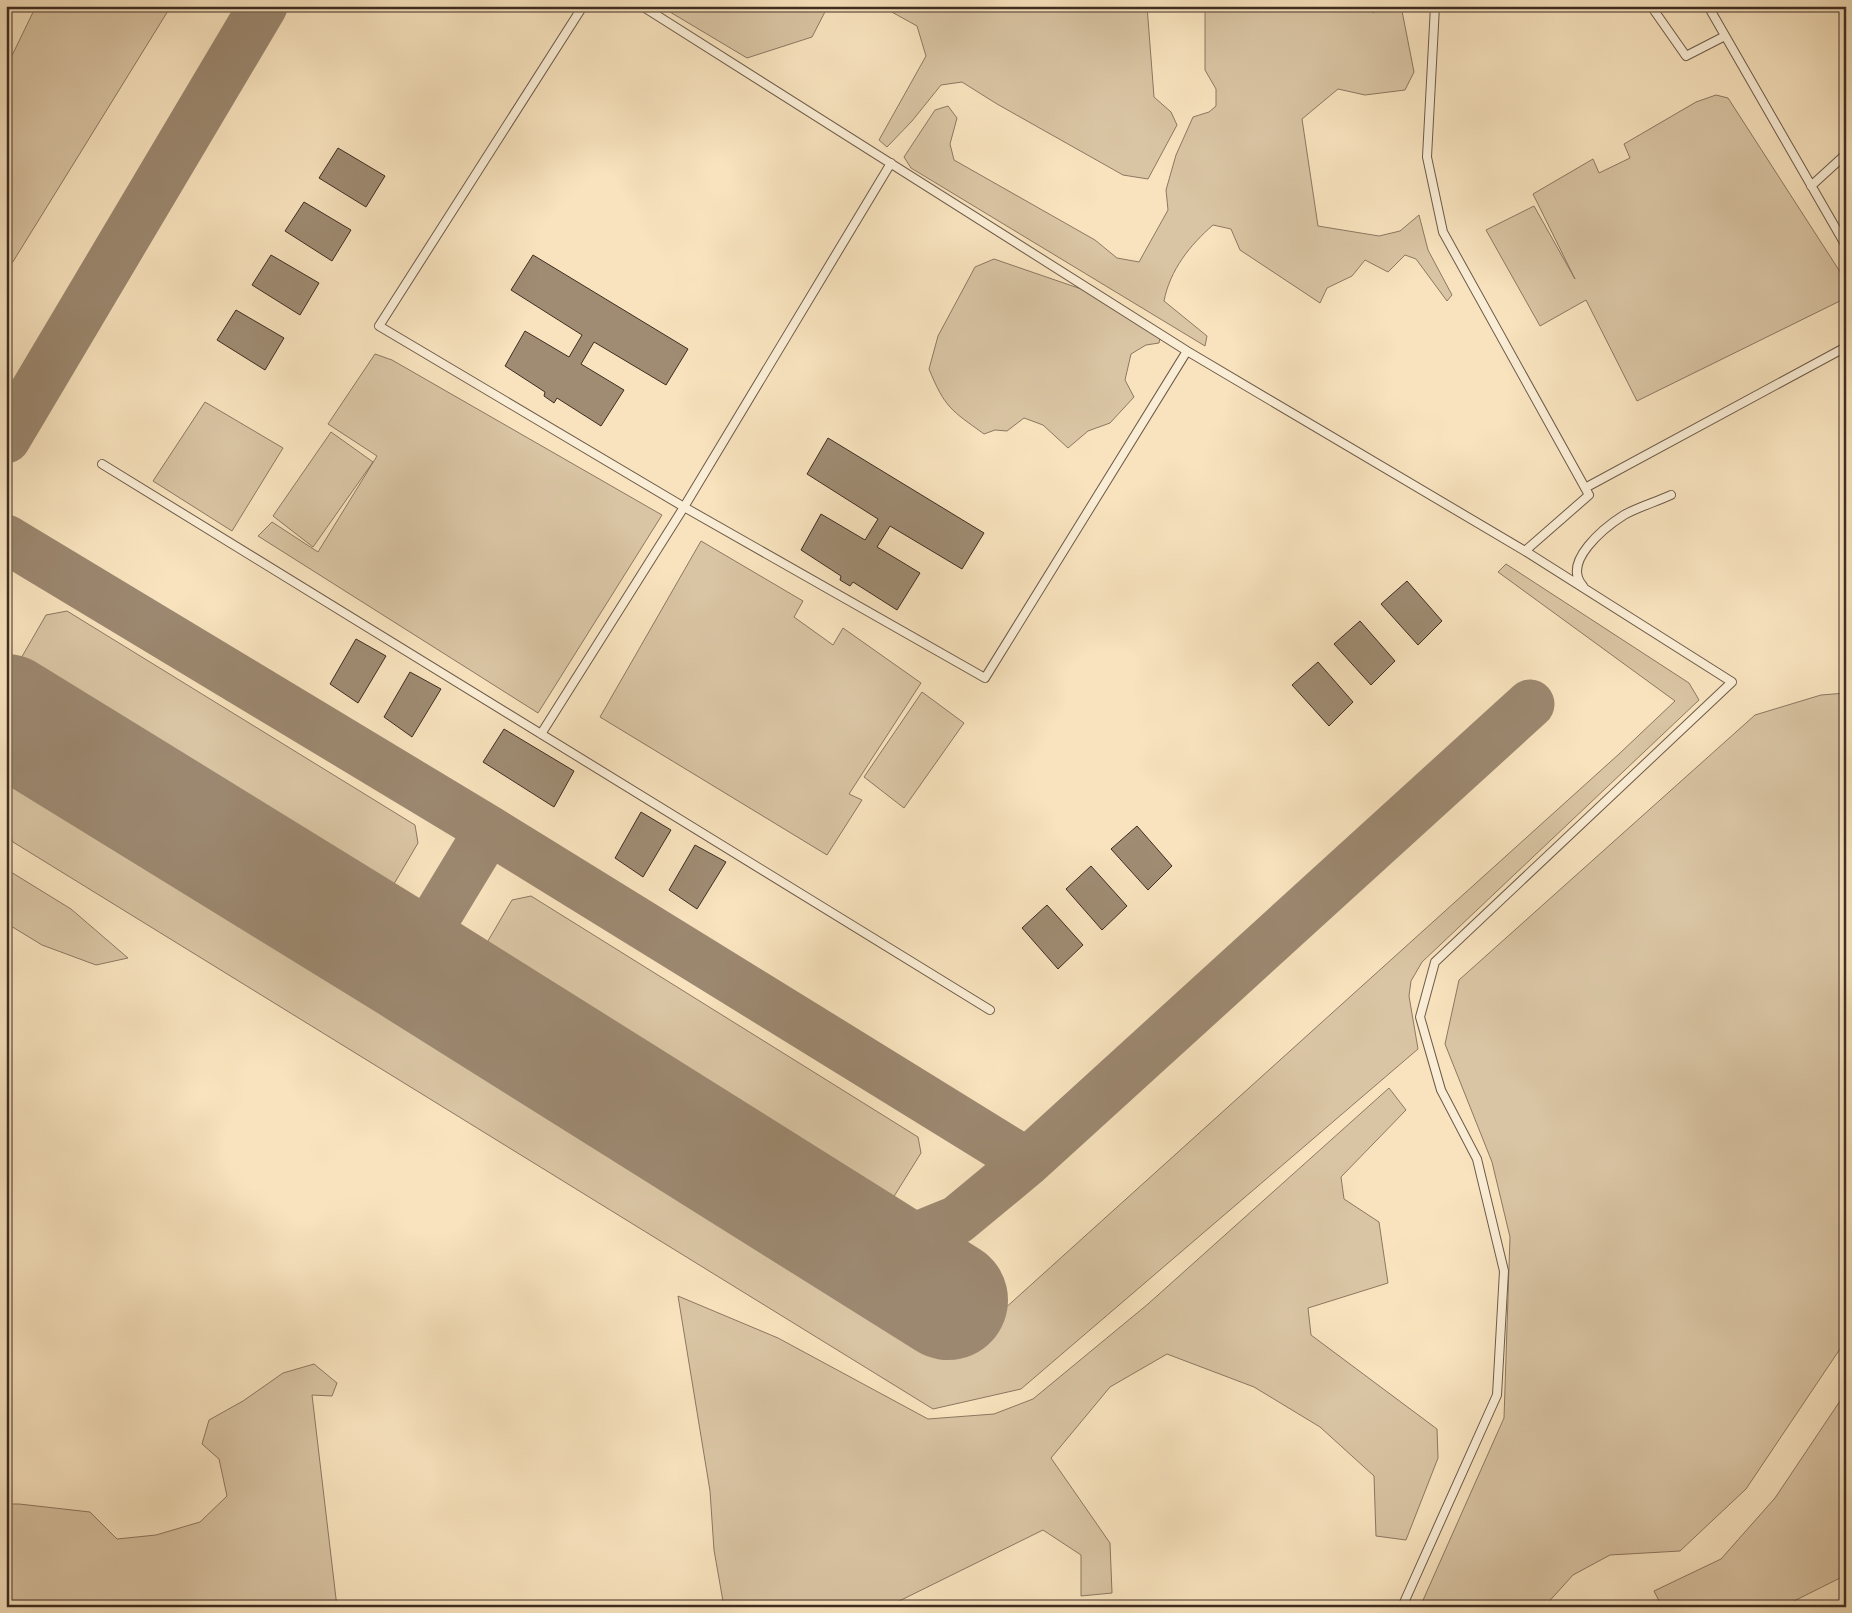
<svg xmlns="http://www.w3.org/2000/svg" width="1852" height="1613" font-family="'EB Garamond',serif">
	<rect width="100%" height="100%" fill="#f8e3be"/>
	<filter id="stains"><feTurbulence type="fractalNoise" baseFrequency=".004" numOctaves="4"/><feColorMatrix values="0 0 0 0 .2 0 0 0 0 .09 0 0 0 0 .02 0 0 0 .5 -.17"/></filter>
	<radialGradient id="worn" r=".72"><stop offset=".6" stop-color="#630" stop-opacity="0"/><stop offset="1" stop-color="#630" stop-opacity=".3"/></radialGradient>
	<path fill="#d9c4a3" stroke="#8c7862" d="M36,6h135l-165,267v-205z
		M660,6h168l-16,31 -65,21z
		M881,6h266l7,91 17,15 6,13 -29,54 -25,-4 -126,-71 -35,-22 -21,3 -29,36 -25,26 -8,-7 47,-84 -9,-30z
		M1205,6h164l4,7 12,-7h11l6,5 12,61 -9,18 -40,5 -27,-6 -36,30 16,107 61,10 21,-5 19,-16 9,35 24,45 -5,6 -31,-42 -11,-4 -17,17 -23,-12 -13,16 -25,12 -7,15 -80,-53 -9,-21 -18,-4c-23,20 -43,45 -49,76l43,35 -2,10 -294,-178 -7,-11 31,-47 13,-4 9,12 -7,26 4,16 141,80 22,18 22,4 29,-52 -2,-20 10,-35 17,-38 16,-5 7,-6v-17l-11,-19z
		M1716,95l12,3 118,183v17l-209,103 -51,-101 -46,26 -54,-96 48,-24 41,73 -42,-85 60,-35 6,14 31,-15 -6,-14 72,-42z
		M994,259l93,32 74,43 -2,9 -13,2 -15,9 -6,26 9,17 -24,26 -22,8 -20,17 -25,-23 -19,-7 -17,13 -12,-1 -11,4c-33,-24 -39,-26 -55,-65l9,-33 37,-69z
		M375,354l17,6 270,155 -124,198 -280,-177 14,-14 46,30 59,-96 -49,-32z
		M205,402l78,46 -51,83 -79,-50z
		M331,432l42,30 -60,85 -40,-31z
		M701,541l102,60 -9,16 39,28 10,-17 78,55 -72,111 13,6 -35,55 -227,-138z
		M1506,564l183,119 10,17 -277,262 -11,19 -2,15 9,53 -397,340 -88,20 -920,-567 -7,-19v-61l955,586 658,-594 56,-53 -177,-129z
		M67,611l348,214 3,18 -27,46 -18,3 -348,-214 -5,-18 26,-45z
		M922,692l42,31 -60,85 -40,-31z
		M1846,693v647l-100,149 -66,62 -70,4 -37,20 -29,32h-124l84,-189 6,-181 -18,-75 -47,-118 14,-64 296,-265 66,-20z
		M6,869l65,40 57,49 -32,7 -54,-20 -36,-22z
		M531,896l387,241 3,16 -28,45 -21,2 -384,-238 -3,-16 27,-46z
		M1389,1088l17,22 -65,67 3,22 35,23 9,61 -80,25 3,27 126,94 1,29 -32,82 -30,-4 -2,-60 -54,-49 -66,-40 -87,-33 -57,33 -59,71 59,85 2,50 -31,3v-41l-38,-25 -156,77h-163l-10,-57 -4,-59 -32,-195 100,42 150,81 66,-5 39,-15 115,-95z
		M314,1364l23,19 -5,13 -20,-1 25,212h-331v-103h13l71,8 27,27 39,-4 44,-13 27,-26 -8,-37 -17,-15 7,-24 34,-19 40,-28z
		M1846,1392v183l-64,32h-120l-8,-16 67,-32 54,-61z"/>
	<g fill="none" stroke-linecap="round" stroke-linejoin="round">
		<path stroke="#9c8870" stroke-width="49" d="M6,439l257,-433
			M6,539l483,291 538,332
			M409,962l80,-132
			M873,1254l84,-34 70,-58 503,-458"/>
		<path stroke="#9c8870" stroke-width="120" d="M6,714l403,248 539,338"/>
	</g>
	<path fill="#9f8c73" stroke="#3f2d21" d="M338,148l47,28 -19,31 -47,-29z
		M304,202l47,28 -19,31 -47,-30z
		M271,255l48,28 -19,32 -48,-30z
		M533,255l155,94 -22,36 -72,-43 -13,22 43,26 -23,36 -44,-28 -3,5 -10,-7 1,-4 -40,-26 20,-35 44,26 13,-22 -71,-45z
		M236,310l48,28 -19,32 -48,-30z
		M828,438l156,95 -22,36 -72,-43 -13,21 43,26 -23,37 -44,-28 -3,4 -10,-6 1,-4 -40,-26 20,-36 44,26 13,-21 -71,-45z
		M1407,581l35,40 -24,24 -37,-41z
		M1360,621l35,40 -24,24 -37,-41z
		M356,639l30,17 -28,47 -28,-19z
		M1318,662l35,40 -24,24 -37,-41z
		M410,672l31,17 -29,48 -28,-20z
		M504,729l70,42 -20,36 -71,-45z
		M641,812l30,18 -28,47 -28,-19z
		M1137,826l35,40 -24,24 -37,-41z
		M695,845l31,17 -29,47 -28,-19z
		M1091,866l36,40 -25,24 -36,-41z
		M1047,905l36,40 -25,24 -36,-41z"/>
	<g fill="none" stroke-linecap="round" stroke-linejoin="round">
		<g stroke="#6d5a48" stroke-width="10">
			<path id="service" d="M583,6l-204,320 305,181 301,171 202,-327
				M642,6l545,345 338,200
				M1651,6l35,50 39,-20
				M1708,6l138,240
				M1811,186l35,-32
				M102,464l888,546
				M1585,488l261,-141
				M1583,586c-22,-24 22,-59 41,-71 14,-8 32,-13 47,-20
				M541,734l143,-227 207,-344
				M1402,1607l95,-212 7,-124 -27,-112 -36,-69 -21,-73 15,-55 297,-280 -207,-131 64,-56 -146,-263 -16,-75 8,-151"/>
		</g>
		<use href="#service" stroke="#faedd5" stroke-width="8"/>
	</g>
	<rect width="1852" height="1613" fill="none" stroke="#f8e3be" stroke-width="25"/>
	<rect x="8" y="8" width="1837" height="1598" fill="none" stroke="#3f2d21" stroke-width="2.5"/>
	<rect x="12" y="12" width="1827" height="1588" fill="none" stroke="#3f2d21"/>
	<rect width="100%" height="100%" filter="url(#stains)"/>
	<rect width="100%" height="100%" fill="url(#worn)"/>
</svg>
